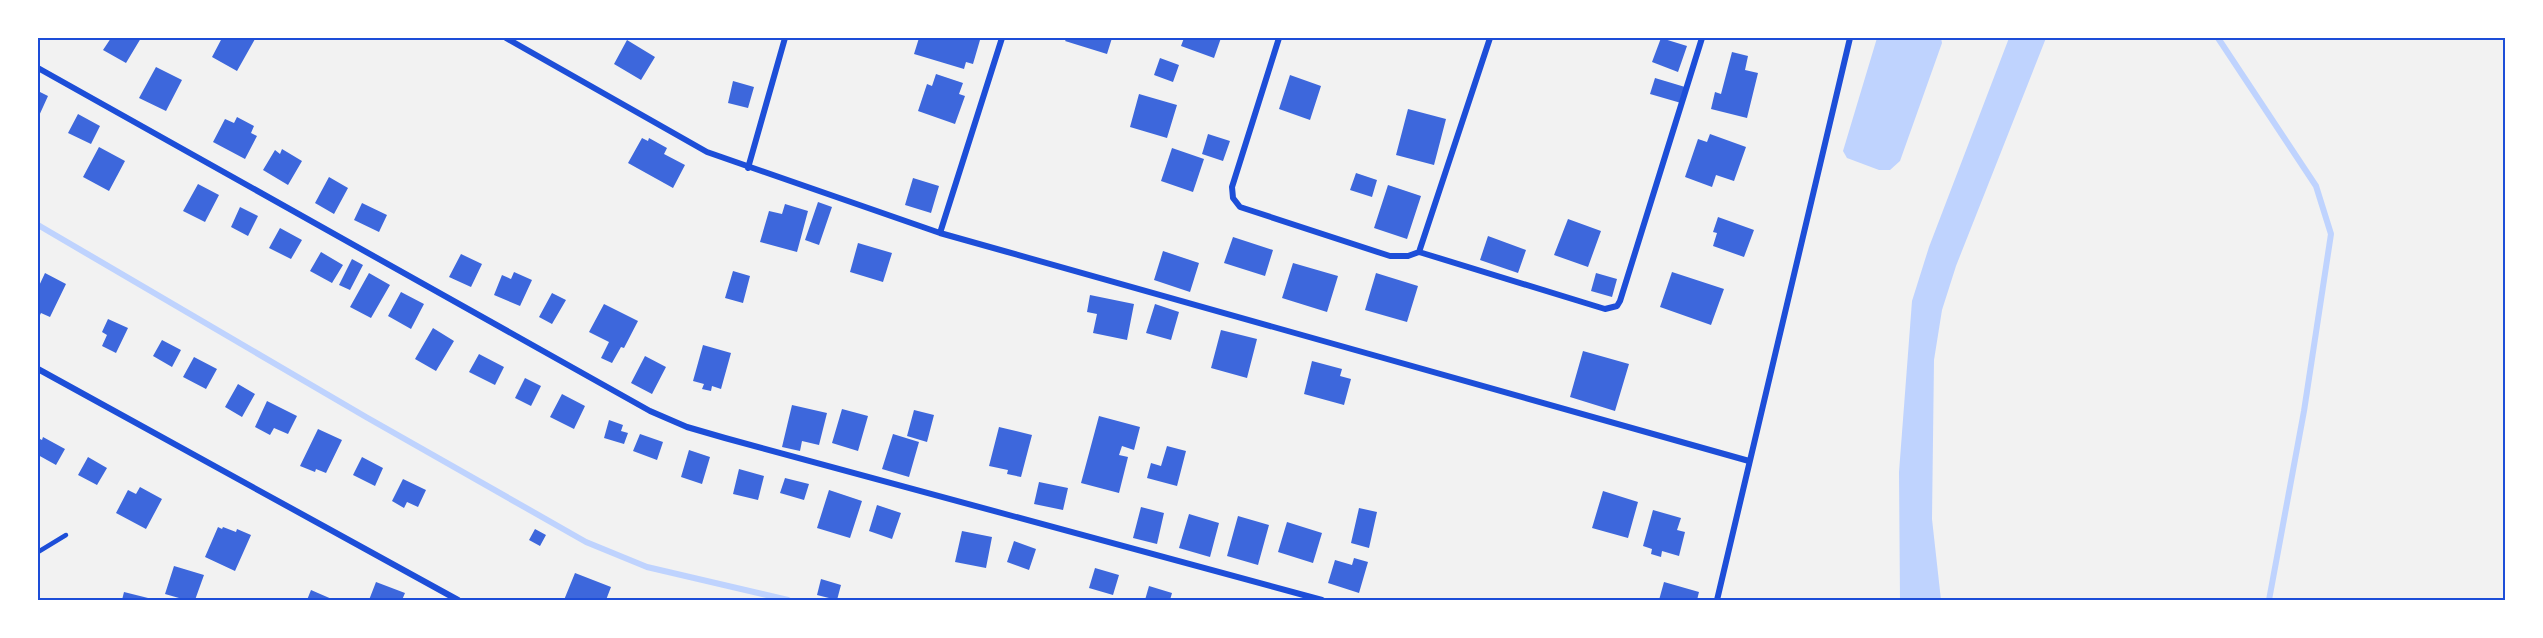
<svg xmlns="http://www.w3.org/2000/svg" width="2543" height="638" font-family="Montserrat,sans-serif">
	<rect width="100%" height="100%" fill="#f2f2f2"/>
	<path fill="#bfd3fe" d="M1877,38h64l1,5 -42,118 -10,9h-11l-32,-12 -4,-7z
		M2009,38h37l-90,228 -14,44 -8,50 -2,159 9,81h-41l-1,-128 13,-171 17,-54z"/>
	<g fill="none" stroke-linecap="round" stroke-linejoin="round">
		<path stroke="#bfd3fe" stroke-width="6" d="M2218,38l98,148 15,48 -27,177 -35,189
			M38,225l328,192 220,125 61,25 141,33"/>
	</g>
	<path fill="#3d67dc" d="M111,38h30l-15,25 -23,-13z
		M222,38l33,1 -18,32 -25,-14z
		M919,38h54l7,2 -7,24 -7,-2 -2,7 -50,-15z
		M1067,38h45l-5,16 -42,-13z
		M1184,38h37l-7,20 -33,-12z
		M1661,38l26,8 -9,26 -26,-10z
		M627,40l28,17 -14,23 -27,-16z
		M1732,52l16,4 -3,14 13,3 -11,45 -36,-9 4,-17 6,2z
		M1160,58l19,7 -6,17 -19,-7z
		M156,67l26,13 -16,31 -27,-13z
		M936,74l27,9 -4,11 6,2 -10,28 -37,-13 9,-27 5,2z
		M1290,75l31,11 -11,34 -31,-11z
		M1655,78l30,9 -4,16 -31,-9z
		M733,81l21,6 -6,21 -20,-5z
		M38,91l10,5 -10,22z
		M1139,94l38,11 -10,33 -37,-11z
		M1408,109l38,10 -12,46 -38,-10z
		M78,114l22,12 -9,18 -23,-11z
		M237,117l17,9 -3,7 6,3 -12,23 -32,-17 12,-23 9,4z
		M1208,134l22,7 -7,20 -21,-7z
		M1710,134l36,13 -12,34 -18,-6 -4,12 -27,-10 13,-38 9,3z
		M642,138l6,3 1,-3 18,10 -3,6 21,11 -12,23 -45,-25z
		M99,147l26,14 -16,30 -26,-14z
		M1172,148l32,11 -11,33 -32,-11z
		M282,149l20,12 -14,24 -25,-15 12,-20 5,4z
		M1356,173l21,7 -5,17 -22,-7z
		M329,177l19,11 -14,26 -19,-11z
		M913,178l26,8 -8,27 -26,-8z
		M198,184l21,11 -14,27 -22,-11z
		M1388,185l33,11 -14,43 -33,-11z
		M818,202l14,5 -13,38 -14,-5z
		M362,203l25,12 -8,17 -25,-12z
		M785,204l23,7 -11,41 -37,-10 9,-31 13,3z
		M240,207l18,9 -10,20 -17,-9z
		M1718,217l36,13 -10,27 -31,-11 4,-13 -4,-1z
		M1568,219l33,12 -13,36 -34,-12z
		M280,228l22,12 -11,19 -22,-11z
		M1488,236l38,14 -8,23 -38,-13z
		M1233,237l40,13 -8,26 -41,-13z
		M858,243l34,10 -9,29 -33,-10z
		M1163,251l36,12 -9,29 -36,-12z
		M321,252l22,13 -11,18 -22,-12z
		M461,254l21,10 -11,23 -22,-10z
		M352,259l11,6 -13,25 -11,-5z
		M1293,263l45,13 -11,36 -45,-14z
		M733,271l17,5 -7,27 -18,-5z
		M514,272l18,8 -12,26 -26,-11 8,-20 9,4z
		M1672,272l52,17 -13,36 -51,-18z
		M45,273l21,11 -16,33 -9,-4 -2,4 -1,-29z
		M369,273l21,12 -19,33 -21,-11z
		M1376,273l42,13 -11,36 -42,-12z
		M1596,273l21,6 -5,18 -21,-6z
		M401,292l23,12 -13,25 -23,-13z
		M552,293l14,7 -14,24 -13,-7z
		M1090,295l44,9 -7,36 -34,-7 4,-19 -10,-2z
		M604,304l34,17 -14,27 -3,-1 -9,16 -11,-5 8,-16 -20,-10z
		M1155,304l24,8 -8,28 -25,-7z
		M108,319l20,9 -12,25 -14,-7 5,-11 -5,-3z
		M433,328l21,13 -18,30 -21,-12z
		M1221,330l36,9 -10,39 -36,-10z
		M162,340l19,10 -9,17 -19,-11z
		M703,345l28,8 -10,36 -9,-3 -1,5 -9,-2 2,-5 -11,-3z
		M1583,351l46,13 -14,47 -45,-14z
		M479,354l25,13 -9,18 -26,-13z
		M645,356l21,11 -14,27 -21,-11z
		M194,357l23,12 -11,20 -23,-12z
		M1312,361l30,8 -2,7 11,3 -7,26 -40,-11z
		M525,378l16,8 -10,20 -16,-8z
		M238,384l17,10 -13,23 -17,-10z
		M562,394l23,12 -11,23 -24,-12z
		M267,401l30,15 -9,18 -14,-6 -4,7 -15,-8z
		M792,405l35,8 -8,32 -17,-4 -2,10 -18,-4z
		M842,409l26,7 -10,35 -26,-8z
		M914,410l20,5 -7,27 -20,-6z
		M1099,416l41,11 -6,23 -12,-4 -3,9 9,2 -9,36 -38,-10z
		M609,420l14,5 -2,6 7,2 -4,11 -20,-6z
		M999,427l33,8 -11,42 -14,-3 1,-4 -19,-4z
		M318,429l24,11 -16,33 -10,-4 -1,3 -15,-6z
		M640,434l23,8 -6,18 -24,-9z
		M893,434l26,8 -10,35 -27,-8z
		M43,437l22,12 -9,16 -18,-10v-17l4,2z
		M1167,446l19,5 -9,35 -30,-8 4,-15 10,3z
		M689,450l21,7 -8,27 -21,-7z
		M88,457l19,11 -10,17 -19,-10z
		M362,457l21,11 -8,18 -22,-11z
		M739,469l25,7 -6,24 -25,-6z
		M785,478l24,6 -5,16 -24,-7z
		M403,479l23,11 -8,17 -11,-5 -3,6 -12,-7z
		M1039,482l29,6 -5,22 -29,-6z
		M140,487l22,12 -16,30 -30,-16 12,-23 8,4z
		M829,490l33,11 -12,37 -33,-10z
		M1603,491l35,11 -10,36 -36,-10z
		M877,505l24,8 -9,26 -23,-8z
		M1141,507l23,6 -7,31 -24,-6z
		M1359,508l18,4 -8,36 -18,-5z
		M1653,510l28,8 -4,12 8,2 -6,24 -17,-5 -1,6 -10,-3 1,-5 -9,-3z
		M1189,514l30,9 -9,34 -31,-9z
		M1238,516l31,9 -11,40 -31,-9z
		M1287,522l35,11 -9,30 -35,-11z
		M218,527l4,2 1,-2 13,5 1,-3 14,6 -16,36 -30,-14z
		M535,529l11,6 -6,11 -11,-6z
		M962,531l30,6 -6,31 -31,-6z
		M1014,541l22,8 -7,21 -22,-8z
		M1354,558l14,4 -9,31 -31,-10 7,-23 17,5z
		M174,566l30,9 -9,25h-9l-21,-6z
		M1095,568l24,7 -6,20 -24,-7z
		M575,573l36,14 -5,13h-42z
		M821,579l20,6 -4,15 -20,-5z
		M376,582l29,11 -3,7h-33z
		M1664,582l35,10 -2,8h-38z
		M1149,586l23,7 -2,7h-25z
		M311,590l23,10h-27z
		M124,592l32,8h-34z"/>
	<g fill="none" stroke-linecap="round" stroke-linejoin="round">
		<path stroke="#1d4ed8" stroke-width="4.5" d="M38,552l28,-17"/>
		<path stroke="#1d4ed8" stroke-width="6" d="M506,38l201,114 233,81 809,228
			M1279,38l-47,149 1,11 7,9 150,49h18l11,-4 186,57 12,-3 3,-5 82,-263
			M38,68l612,343 37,16 38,11 597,162
			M748,168l37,-130
			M940,233l62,-195
			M1419,252l71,-214
			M38,369l420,231
			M1717,600l133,-562"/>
	</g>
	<rect width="2543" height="638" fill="none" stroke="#ffffff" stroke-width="78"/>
	<rect x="39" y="39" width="2465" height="560" fill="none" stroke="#1d4ed8" stroke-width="2"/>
</svg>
